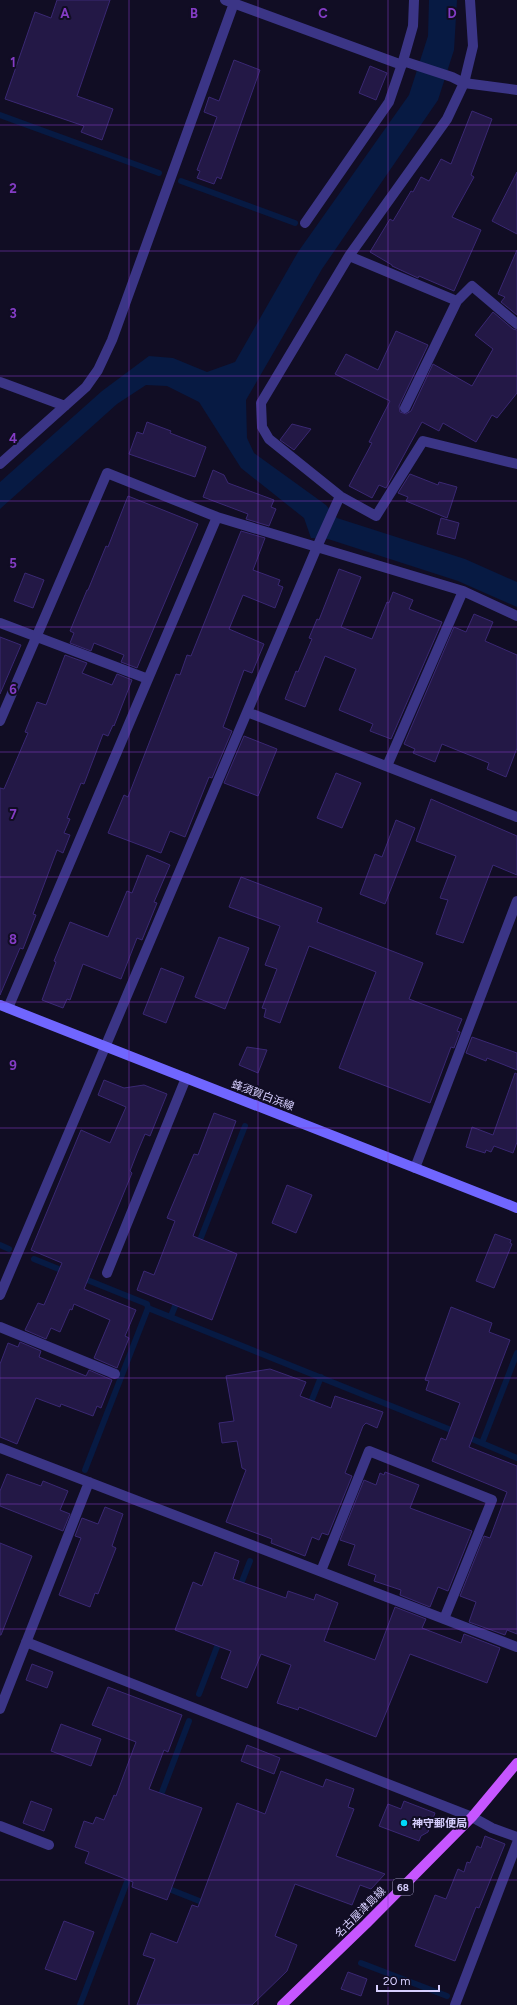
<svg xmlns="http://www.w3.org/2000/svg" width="517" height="2005" font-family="Figtree,'Noto Sans JP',sans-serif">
	<rect width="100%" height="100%" fill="#110d24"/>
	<path fill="#071a43" d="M429,0h28l-3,50 -16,50 -116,169 -76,131 1,38 7,15 72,52 11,13 128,41 52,23v25l-59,-26 -130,-42 -17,-1 -7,-20 -63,-50 -42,-66 -32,-16 -21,-1 -29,19 -117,105v-27l102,-91 47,-35 24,2 34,14 28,-10 63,-110 111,-157 19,-59z"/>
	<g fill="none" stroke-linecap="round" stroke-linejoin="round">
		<path stroke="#071a43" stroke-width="6" d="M0,115l159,58
			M181,181l114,42
			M0,1245l9,4
			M198,1245l47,-119
			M34,1259l32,13
			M80,1277l67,27 1,4 308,124
			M171,1316l7,-17
			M309,1407l12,-30
			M465,1436l52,22
			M482,1443l35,-90
			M85,1470l63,-162
			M239,1589l11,-28
			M199,1694l21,-55
			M159,1800l30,-79
			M164,1887l43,17
			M361,1963l86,33
			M80,2005l50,-131"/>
	</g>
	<path fill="#231846" stroke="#3a2873" d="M57,0h53l-33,96 36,13 -11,31 -21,-8 3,-6 -79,-27 30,-87 16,6z
		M234,60l26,10 -39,109 -4,-2 -3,7 -17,-6 3,-7 -3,-1 20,-53 -13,-5 5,-15 10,4z
		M370,66l17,7 -11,27 -17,-7z
		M472,111l20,8 -21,56 3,2 -22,40 29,13 -27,61 -35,-15 -1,2 -26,-12v-1l-22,-13 20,-33 3,2 18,-30 2,1 8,-15 8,4 12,-22 10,5z
		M517,172v62l-25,-13z
		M517,250v65l-16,-13 4,-5 -7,-3z
		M493,312l20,17 4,1v63l-20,25 -5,-3 -16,27 -33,-19 -4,8 -17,-9 -36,66 -7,-3 -7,13 -23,-12 23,-43 -3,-1 21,-41 -55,-27 11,-20 32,16 18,-39 32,14 -29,61 1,6 6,2 5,-3 22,-47 39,22 21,-37 -18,-14z
		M147,422l24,9 -1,2 36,14 -11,30 -66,-23 8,-22 6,2z
		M292,424l19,5 -17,21 -14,-10z
		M213,470l11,5 4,8 46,17 -3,7 5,2 -7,17 -23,-7 2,-5 -45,-17z
		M410,474l28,11 1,-3 18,5 -10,31 -41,-17 2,-4 -10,-4z
		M128,496l70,28 -61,144 -16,-6 3,-7 -30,-12 -3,8 -21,-8 4,-10 -4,-2 17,-41h1l18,-44 2,1z
		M441,518l18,5 -4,16 -18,-5z
		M241,531l24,7 -12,32 27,10 -2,5 5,2 -8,21 -32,-13 -14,34 35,15 -12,29 -8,-3 -21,57 9,4 -20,47 -3,-1 -24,60 -15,-6 -9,22 -53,-20 16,-38 4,2 48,-123 4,1 7,-20 4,1z
		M339,569l22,8 -20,50 31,12 15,-37 2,1 4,-11 20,8 -4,9 33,13 -51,117 -21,-8 3,-7 -34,-14 17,-41 -31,-13 -20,51 -20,-8 11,-28 2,1 14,-33 -3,-1 8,-19 2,1z
		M25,573l19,7 -11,28 -19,-7z
		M474,614l19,8 -8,19 32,14v93l-11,29 -19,-8 2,-6 -47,-19 -7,18 -22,-9 2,-4 -11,-5 50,-117 12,5z
		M0,637l21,8 -21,49z
		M65,655l22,8 -5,10 30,12 5,-11 15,6 -18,46 -1,-1 -5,11 -5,-2 -19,50 -3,-1 -14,35 3,1 -6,14 6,2 -7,18 -6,-3 -24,64 3,1 -13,34 -3,-1 -20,47v-207l4,1 24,-56 -3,-1 12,-30 9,3z
		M244,736l33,13 -19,47 -34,-13z
		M336,773l25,10 -19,45 -25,-10z
		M431,799l86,37v39l-24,-10 -30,78 -27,-9 12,-34 -8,-2 16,-42 -40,-15z
		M396,820l19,8 -30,76 -25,-10 15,-40 7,3z
		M147,855l23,10 -16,37 3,1 -15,37 -5,-2 -16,41 -38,-15 -13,36 -3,-1 -4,9 -21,-8 14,-38 -2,-1 16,-39 38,15 19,-46 5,2z
		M241,877l81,31 -5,14 106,41 -14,36 53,20 -5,12 3,1 -6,16 -3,-1 -21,56 -91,-35 37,-96 -67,-26 -29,77 -16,-6 2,-8 -4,-1 15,-39 -12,-4 15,-39 -51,-19z
		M219,937l30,11 -24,61 -30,-12z
		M161,968l23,9 -18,46 -23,-9z
		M472,1037l45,16v17l-30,-12 -1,3 -20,-8z
		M247,1047l20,3 -9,23 -19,-8z
		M515,1073l2,1v68l-4,11 -19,-7 -3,6 -5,-2 -1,3 -19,-6 6,-20 21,8z
		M104,1080l20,8 20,-3 23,9 -17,42 -5,-2 -8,19 -7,18 2,2 -48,116 52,21 -11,26 4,2 -12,30 -23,-10 16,-38 -36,-16 -2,6 -2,-1 -10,23 -9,-4 -5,11 -21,-9 13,-27 6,2 18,-42 -31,-13 50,-120 29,13 16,-36 -28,-12z
		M214,1113l22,8 -43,115 44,18 -25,66 -75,-30 7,-19 10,4 21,-54 -8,-3 27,-64 4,1z
		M287,1185l25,10 -16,38 -24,-10z
		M495,1234l16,6 -1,3 2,1 -18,44 -18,-7z
		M451,1307l41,16 -3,9 21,8 -41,107 48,19v168l-10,-4 -2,5 -36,-13 7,-20 -16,-6 24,-60 6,2 17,-46 -75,-31 9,-23 5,2 14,-37 -34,-13 3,-9 -4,-1z
		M20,1342l21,9 -2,6 47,19 3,-6 23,10 -11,28 -4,-2 -4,10 -32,-12 -1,3 -24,-9 -19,46 -17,-7v-73l8,-21 10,4z
		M270,1369l36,13 -6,14 31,12 4,-12 48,16 -6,16 -11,-5 -3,3 -18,47 7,3 -24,59 -6,-2 -3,7 -7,-3 -7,19 -34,-13 1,-4 -46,-17 20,-52 -4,-2 -5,-27 -15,2 -3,-20 15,-2 -8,-45z
		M385,1472l34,13 -9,23 62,23 -24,60 -10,-4 -8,20 -30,-12 1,-5 -27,-9 2,-6 -28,-10 7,-20 -15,-5 24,-60 12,5 4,-12 4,2z
		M7,1474l34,12 2,-5 25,10 -8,19 10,4 -7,17 -63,-25v-15z
		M105,1507l18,7 -11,32 4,2 -18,46 -3,-1 -5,14 -31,-12 22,-57 -6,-2 7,-18 16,6z
		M0,1543l32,13 -31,79h-1z
		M215,1552l24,9 -6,18 53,19 2,-7 26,9 2,-6 22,9 -14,38 51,19 20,-53 31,12 -4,9 39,15 3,-9 36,14 -13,35 -77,-29 -34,83 -77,-30 -1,3 -21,-7 14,-38 -30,-11 -14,34 -26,-10 10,-27 -56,-21 18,-48 9,4z
		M32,1664l21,8 -6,16 -21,-8z
		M108,1687l74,28 -14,37 -4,-2 -15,39 53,19 -35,92 -35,-13 1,-5 -48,-19 4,-11 -14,-5 9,-26 9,3 3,-7 8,3 10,-25 2,1 20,-54 -44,-17z
		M61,1724l40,15 -10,27 -40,-15z
		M247,1745l33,13 -6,16 -33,-13z
		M281,1771l42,16 3,-8 28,10 -6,18 6,2 -18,47 49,18 -14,15 -11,-4 -8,20 -57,-21 -20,52 22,9 -10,26 -35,34h-115l18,-46 -12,-4 8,-22 26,10 15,-38 6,2 39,-104 28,11z
		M31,1801l21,8 -8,22 -21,-8z
		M404,1801l31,12 -7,19 -7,4 -2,5 -40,-15 9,-22 13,5z
		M485,1836l20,8 -26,64 -3,-1 -21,54 -40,-15 20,-51 11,4 12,-30 6,3 3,-10 3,1 7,-17 4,2z
		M64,1921l30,11 -18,48 -31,-11z
		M348,1972l19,7 -6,17 -20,-7z"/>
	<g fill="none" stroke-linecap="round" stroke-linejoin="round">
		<path stroke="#3b3586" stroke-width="10" d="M107,1273l79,-195
			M0,1327l115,47
			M0,1826l49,19"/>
		<path stroke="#3b3586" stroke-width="10" d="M225,0l177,65
			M470,0l3,46 -9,37 -17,36 -98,137 -88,147 1,24 7,12 71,57 36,20 47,-75 94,23
			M403,61l49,16 12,6 53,7
			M305,223l84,-121 14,-41 10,-35 1,-26
			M349,256l108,45 15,-15 45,38
			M0,382l65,24
			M405,408l52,-107
			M0,464l86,-77 12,-17 14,-30 122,-337
			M0,623l148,56
			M247,712l270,105
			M0,721l107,-248 110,44 246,74 54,25
			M387,766l76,-175
			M8,1008l209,-491
			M415,1168l102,-267
			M0,1295l317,-748 23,-51
			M0,1448l517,199
			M321,1571l48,-120 123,49 -48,119
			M26,1642l446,175 20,11 25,9
			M0,1709l89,-227
			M455,2005l62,-162"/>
		<path stroke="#7066ff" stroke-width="10" d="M0,1005l517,203"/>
		<path stroke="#c656ff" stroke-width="10" d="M282,2005l84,-81 106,-107 45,-54"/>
	</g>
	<path fill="none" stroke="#843cc5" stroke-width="1" stroke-opacity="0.55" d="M129,0v2005M258,0v2005M388,0v2005M0,125h517M0,251h517M0,376h517M0,501h517M0,627h517M0,752h517M0,877h517M0,1002h517M0,1128h517M0,1253h517M0,1378h517M0,1504h517M0,1629h517M0,1754h517M0,1880h517"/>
	<circle fill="#00d8fa" stroke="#110d24" stroke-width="1.5" cx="404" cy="1823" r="4"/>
	<g text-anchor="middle" stroke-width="4" stroke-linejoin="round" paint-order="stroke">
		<rect fill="#110d24" stroke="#9c95bd" stroke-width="1" x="393" y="1879" width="20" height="16" rx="3"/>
		<g font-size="10" font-weight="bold" fill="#d7cfff">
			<text x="403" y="1891">68</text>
		</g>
		<g font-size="11" fill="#d7cfff" stroke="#110d24">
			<text transform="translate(263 1095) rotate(21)" y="4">蜂須賀白浜線</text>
			<text transform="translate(360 1912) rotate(-45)" y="4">名古屋津島線</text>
		</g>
		<g font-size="11" font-weight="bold" fill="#d7cfff" stroke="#110d24" text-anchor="start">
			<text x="412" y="1827">神守郵便局</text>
		</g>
	</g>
	<g font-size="13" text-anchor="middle" font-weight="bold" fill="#843cc5" stroke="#110d24" stroke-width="4" stroke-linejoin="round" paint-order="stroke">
		<text x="65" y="18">A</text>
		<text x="194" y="18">B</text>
		<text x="323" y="18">C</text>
		<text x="452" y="18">D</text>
		<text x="13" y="67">1</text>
		<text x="13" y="193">2</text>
		<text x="13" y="318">3</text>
		<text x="13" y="443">4</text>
		<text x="13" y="568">5</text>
		<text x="13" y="694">6</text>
		<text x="13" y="819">7</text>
		<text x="13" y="944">8</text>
		<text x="13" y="1070">9</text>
	</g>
	<path d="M377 1985v6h62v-6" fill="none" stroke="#d7cfff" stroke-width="2"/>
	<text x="383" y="1985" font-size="12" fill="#d7cfff" stroke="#110d24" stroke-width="3" paint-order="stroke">20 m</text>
</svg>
